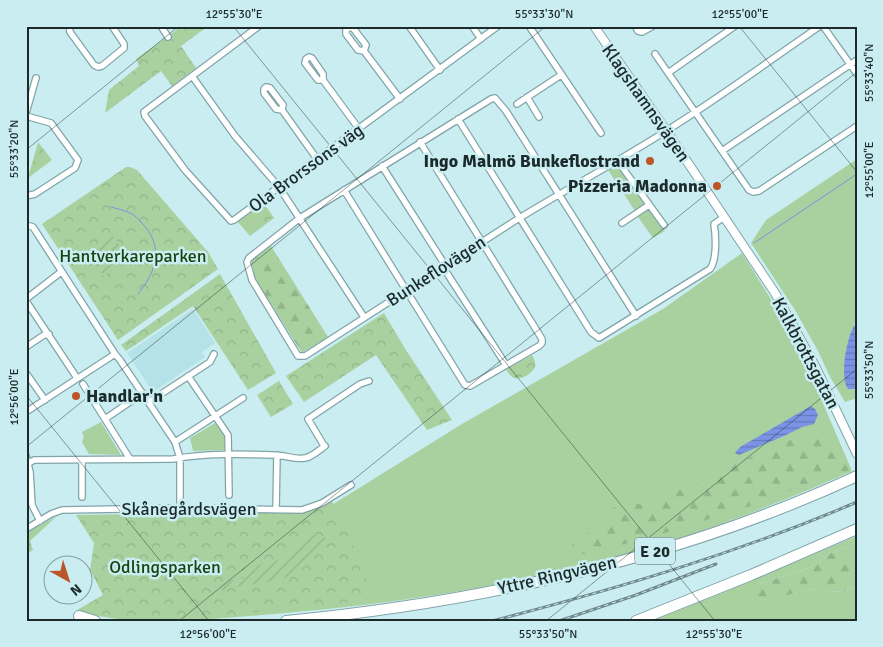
<svg xmlns="http://www.w3.org/2000/svg" width="883" height="647" font-family="Signika,sans-serif">
	<defs>
		<pattern id="forest-firs" width="22" height="20" patternUnits="userSpaceOnUse" patternTransform="scale(1.25)"><rect width="22" height="20" fill="#a9d1a0"/><path d="M5 1l3.5 6h-7zM16 11l3.5 6h-7z" fill="#91b48a"/></pattern>
		<pattern id="park-crowns" width="20" height="18" patternUnits="userSpaceOnUse" patternTransform="scale(1.25)"><rect width="20" height="18" fill="#a9d1a0"/><path d="M2 6a3 3 0 1 1 6 0M12 15a3 3 0 1 1 6 0" fill="none" stroke="#91b48a"/></pattern>
		<pattern id="garden-furrows" width="10" height="10" patternUnits="userSpaceOnUse" patternTransform="scale(1.25)"><rect width="10" height="10" fill="#a9d1a0"/><path d="M-1 1l2-2M0 10L10 0M9 11l2-2" fill="none" stroke="#91b48a"/></pattern>
		<pattern id="water-rules" width="6" height="5" patternUnits="userSpaceOnUse" patternTransform="scale(1.25)"><rect width="6" height="5" fill="#7b93e5"/><path d="M0 2.5h6" fill="none" stroke="#6478ba"/></pattern>
	</defs>
	<rect width="100%" height="100%" fill="#c9edf1"/>
	<path fill="#b5e2e7" d="M193,309l22,34 -13,9 3,5 -52,35 -26,-39z"/>
	<path fill="#a9d1a0" d="M857,159v163l-3,2v66l3,-1v9l-12,4 -15,-25 -12,-26 -23,-41 -44,-67 15,-23z
		M617,164l28,39 -10,8 -27,-41z
		M263,202l11,16 -24,18 -13,-15z
		M649,209l16,22 -12,7 -15,-21z
		M742,253l53,85 57,133c-50,22 -101,43 -154,61 -83,28 -170,48 -256,62 -81,13 -163,20 -244,26l-6,-28 270,-168 201,-115z
		M101,422l20,33 -32,-1 -7,-12 2,-5 -2,-5z
		M215,423l10,14 -1,13 -31,1 -3,-13z
		M857,536v6l-26,11 -15,12 -13,5 -47,15 23,12 30,-8 32,3 16,-6v35h-206l66,-26z"/>
	<path fill="url(#forest-firs)" d="M271,246l57,91 -26,16 -47,-74 -4,-19z
		M819,430l15,6 4,5 11,29 -6,3 -3,-2 -46,20 -10,-1 -12,3 -4,2 -8,8 -111,35 -69,17 -4,-1 -4,-5v-4l35,-29 8,-10 6,-2h18l54,-19 16,-7 16,-10 77,-33z
		M857,542v44l-16,6 -32,-3 -43,12 -10,-4 -3,-7 3,-5 47,-15 13,-5 15,-12z"/>
	<path fill="url(#park-crowns)" d="M182,26h26l-27,20 15,22 -24,18 -11,-15 -56,42 4,-23 30,-24 -3,-7z
		M38,142l14,18 -24,18z
		M126,167h4l7,3 71,82 10,17 -100,71 -76,-116z
		M263,204l9,14 -9,6 -9,-13z
		M220,274l56,99 -28,17 -55,-84 -67,45 -5,-6z
		M384,313l20,34 48,73 -25,10 -51,-75 -72,47 -18,-26z
		M532,355c2,3 4,7 3,12 -2,6 -14,13 -20,11 -5,-1 -7,-6 -9,-9z
		M279,381l14,23 -22,13 -14,-22z
		M332,501l14,28 28,70c-42,5 -84,10 -126,14 -56,7 -118,15 -171,-3l26,-15 -13,-25 4,-27 -18,-28 205,-3 21,1z
		M57,516l-27,25 3,9 -7,4v-21z"/>
	<path fill="url(#garden-furrows)" d="M113,236l16,22 -25,18 -17,-21z
		M311,529l16,10c-32,47 -47,40 -97,49l-7,4 -4,-7 10,-4 14,-3 -2,-10c32,-5 53,-7 70,-39z"/>
	<path fill="url(#water-rules)" d="M857,322v67h-9c-9,-11 -1,-57 9,-67z
		M811,406l4,3 3,6 -4,9 -12,3 -16,8 -47,20 -4,-2 5,-6z"/>
	<g fill="none" stroke-linecap="round" stroke-linejoin="round">
		<path stroke="#7b93e5" stroke-width="1" d="M111,207c6,2 13,3 19,6 5,2 8,6 12,10 22,23 15,48 -4,71
			M754,243l103,-69"/>
		<g stroke="#81a4a8" stroke-width="8">
			<path id="street" d="M69,26l1,6 24,33 4,2 4,-1 22,-18v-4l-12,-18
				M161,26l7,11
				M259,26l-115,86 1,4 40,54 46,51 3,-1 264,-194
				M409,26l31,44
				M472,26l9,13
				M529,26l72,107
				M635,26l3,5 4,1 11,-6
				M823,26l34,48
				M364,51l-6,-1 -12,-16v-4l4,-3 3,1 13,17 -2,6 36,48
				M655,54l94,136 4,2 6,-1 98,-65
				M668,73l67,-47
				M192,76l43,60 44,51 85,130
				M323,80h-5l-13,-17 1,-4 3,-2 3,1 11,16v6l36,49
				M527,97l12,20
				M517,104l44,-29
				M282,110l-6,-1 -12,-16v-4l2,-2 4,1 13,17 -1,5 35,49
				M26,113l10,-35
				M26,116l25,7 27,37 -3,8 -40,26 -9,2
				M458,119l133,213 8,6 111,-69c7,-9 6,-33 4,-45l10,-7
				M722,151l135,-91
				M617,160l47,65
				M382,166l63,99
				M344,190l121,195 5,1 69,-40 3,-3v-4l-122,-197
				M622,223l27,-18
				M26,225l7,2 82,127 5,6 55,82 5,16v50
				M443,267l63,98
				M26,299l35,-27
				M26,301l51,77
				M636,316l-130,-205 -11,-13 -4,1 -172,107 -19,12 -51,40 -2,4 5,18 46,76h7l208,-134c50,-31 103,-59 153,-91 53,-33 103,-70 154,-105
				M26,347l18,-12 5,-1
				M26,373l19,27
				M188,376l40,59 1,60
				M83,384l47,75
				M149,402l61,-40 4,-8
				M26,412l89,-58
				M105,419l38,-26
				M175,442l68,-44
				M323,444l-15,-25 52,-35 9,-3
				M26,456l4,16 2,33 8,16
				M29,463l5,-3 139,-1c33,-6 68,-5 101,-4 11,0 21,5 31,3 7,-1 14,-8 20,-12
				M82,497v-37
				M276,509l1,-54
				M26,529l25,-15 11,-4 118,-2 122,2 20,-7 29,-18"/>
		</g>
		<g stroke="#81a4a8" stroke-width="10">
			<path id="secondary" d="M594,26l78,113 103,154 40,73 42,88"/>
		</g>
		<g stroke="#81a4a8" stroke-width="12">
			<path id="highway" d="M79,616l16,5
				M286,621c194,-19 394,-63 571,-145
				M636,621l115,-46 106,-46"/>
		</g>
		<use href="#street" stroke="#fff" stroke-width="5.5"/>
		<use href="#secondary" stroke="#fff" stroke-width="8"/>
		<use href="#highway" stroke="#fff" stroke-width="10"/>
		<g stroke="#718a8d" stroke-width="3">
			<path id="rail" d="M492,621c124,-32 246,-68 365,-119
				M559,621l77,-26 80,-31"/>
		</g>
		<use href="#rail" stroke="#c9edf1" stroke-width="1" stroke-dasharray="4" stroke-linecap="butt"/>
	</g>
	<path fill="none" stroke="#1c2a2c" stroke-width="1" stroke-opacity="0.45" d="M233,26l482,595M739,26l118,146M26,150l153,-124M26,395l183,226M26,447l520,-421M179,621l678,-549M546,621l311,-252"/>
	<g fill="#bc552a" stroke="#c9edf1" stroke-width="2">
		<circle cx="650" cy="161" r="5"/>
		<circle cx="717" cy="186" r="5"/>
		<circle cx="76" cy="396" r="5"/>
	</g>
	<g text-anchor="middle" stroke-width="5" stroke-linejoin="round" paint-order="stroke">
		<rect fill="#c9edf1" stroke="#506467" stroke-width="1" x="635" y="537.5" width="40" height="27" rx="4"/>
		<g font-size="16" font-weight="bold" fill="#1c2a2c">
			<text x="655" y="557">E 20</text>
		</g>
		<g font-size="18" fill="#1c2a2c" stroke="#c9edf1">
			<text transform="translate(646 103) rotate(55)" y="6">Klagshamnsvägen</text>
			<text transform="translate(306 168) rotate(-36)" y="6">Ola Brorssons väg</text>
			<text transform="translate(436 271) rotate(-33)" y="6">Bunkeflovägen</text>
			<text transform="translate(806 353) rotate(62)" y="6">Kalkbrottsgatan</text>
			<text x="189" y="515">Skånegårdsvägen</text>
			<text transform="translate(557 575) rotate(-13)" y="6">Yttre Ringvägen</text>
		</g>
		<g font-size="18" font-weight="bold" fill="#1c2a2c" stroke="#c9edf1" text-anchor="end">
			<text x="640" y="167">Ingo Malmö Bunkeflostrand</text>
			<text x="707" y="192">Pizzeria Madonna</text>
			<text x="86" y="402" text-anchor="start">Handlar'n</text>
		</g>
		<g font-size="18" fill="#1a430f" stroke="#c9edf1">
			<text x="133" y="262">Hantverkareparken</text>
			<text x="165" y="573">Odlingsparken</text>
		</g>
	</g>
	<rect width="883" height="647" fill="none" stroke="#c9edf1" stroke-width="55"/>
	<g transform="translate(68 580) rotate(141)"><circle r="24" fill="#c9edf1" stroke="#849fa2"/>
	<path d="M0-4L9 19L0 12L-9 19Z" fill="#bc552a"/>
	<text y="-8" font-size="14" font-weight="bold" text-anchor="middle" fill="#1c2a2c">N</text>
	</g>
	<rect x="28" y="28" width="828" height="592" fill="none" stroke="#1c2a2c" stroke-width="2"/>
	<g font-size="12" text-anchor="middle" fill="#1c2a2c">
		<text x="234" y="18">12°55'30"E</text>
		<text x="544" y="18">55°33'30"N</text>
		<text x="740" y="18">12°55'00"E</text>
		<text transform="translate(869 73) rotate(-90)" y="4">55°33'40"N</text>
		<text transform="translate(14 149) rotate(-90)" y="4">55°33'20"N</text>
		<text transform="translate(869 170) rotate(-90)" y="4">12°55'00"E</text>
		<text transform="translate(869 370) rotate(-90)" y="4">55°33'50"N</text>
		<text transform="translate(14 397) rotate(-90)" y="4">12°56'00"E</text>
		<text x="208" y="638">12°56'00"E</text>
		<text x="548" y="638">55°33'50"N</text>
		<text x="714" y="638">12°55'30"E</text>
	</g>
</svg>
